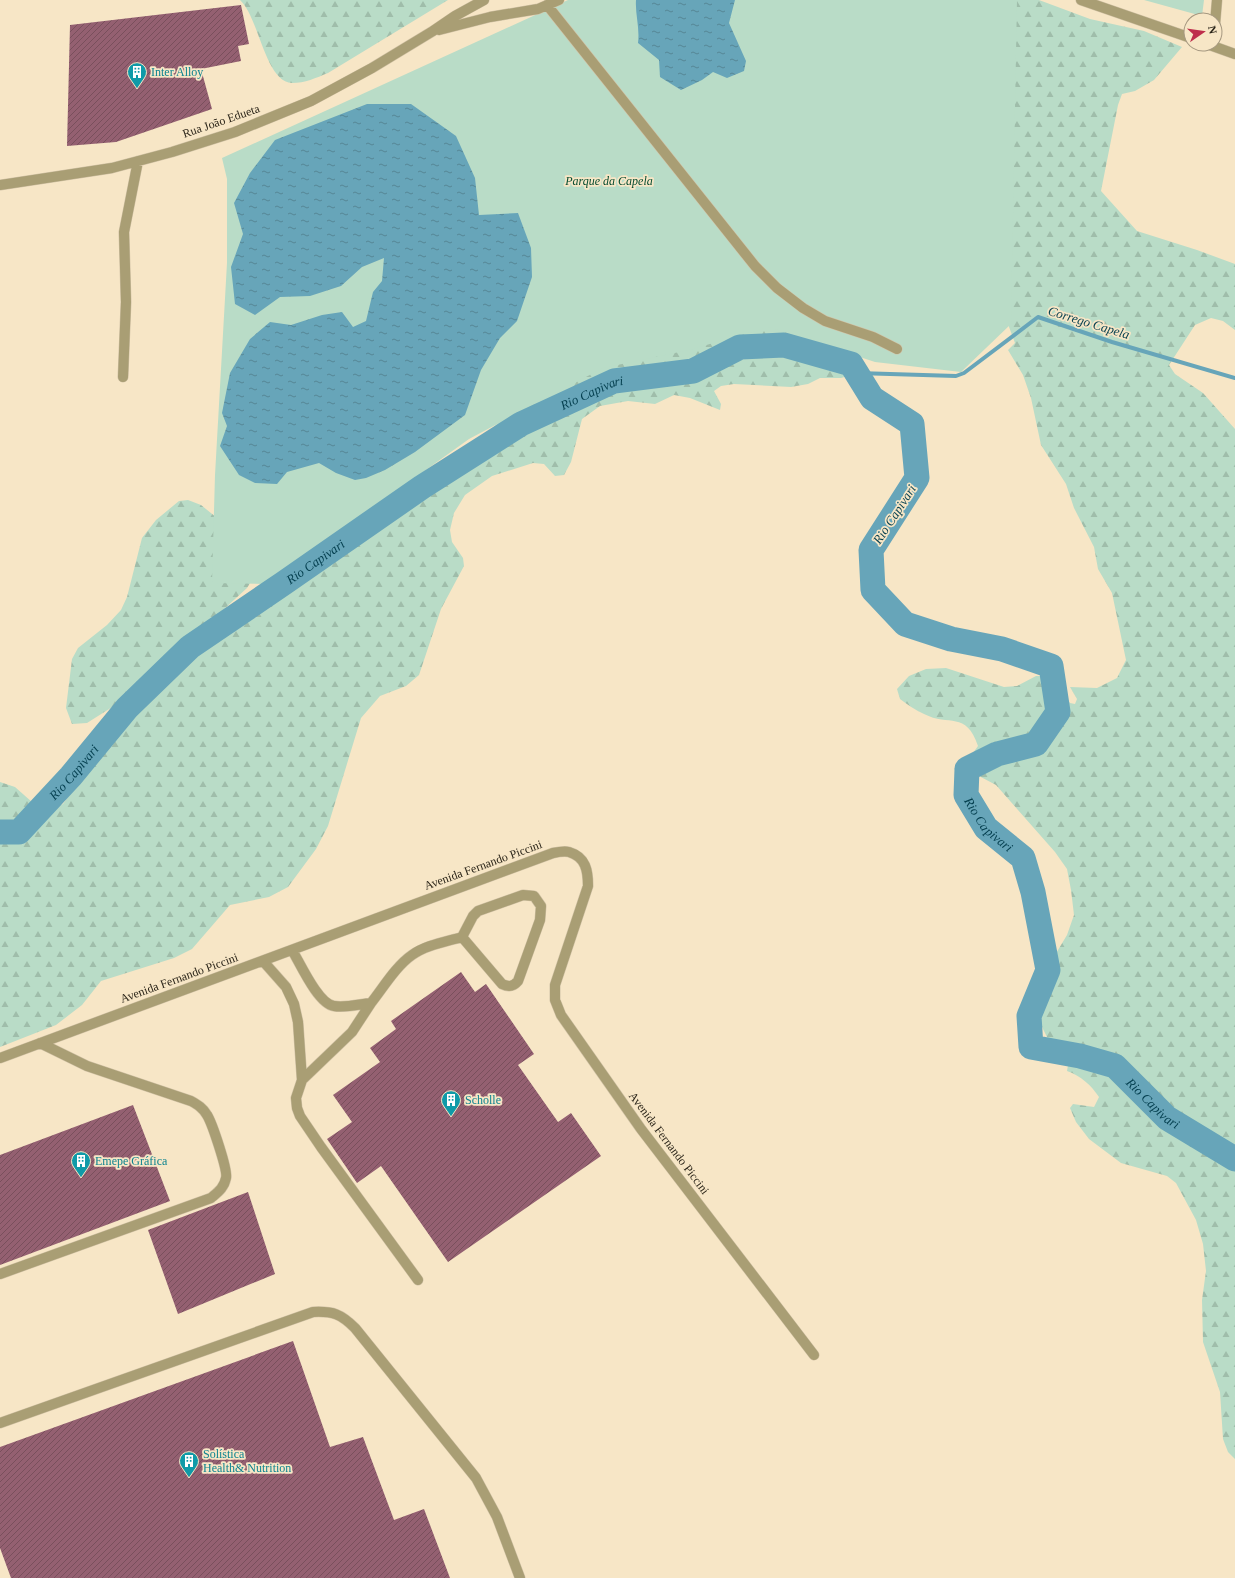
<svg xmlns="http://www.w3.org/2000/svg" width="1235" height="1578" font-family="Georgia,serif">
	<defs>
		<pattern id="forest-firs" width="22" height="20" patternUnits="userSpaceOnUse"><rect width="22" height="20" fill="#b9dcc7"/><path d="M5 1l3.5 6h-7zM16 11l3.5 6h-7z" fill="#9fbdaa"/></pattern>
		<pattern id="water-ripples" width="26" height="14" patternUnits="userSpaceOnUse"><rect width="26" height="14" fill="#67a5b9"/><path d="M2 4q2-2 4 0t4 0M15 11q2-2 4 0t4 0" fill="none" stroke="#558695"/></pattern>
		<pattern id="building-hatch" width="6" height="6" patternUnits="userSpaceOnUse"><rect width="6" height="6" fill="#946071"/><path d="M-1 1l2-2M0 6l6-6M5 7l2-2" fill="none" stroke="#794f5c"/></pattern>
	</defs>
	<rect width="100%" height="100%" fill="#f7e6c6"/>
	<path fill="url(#forest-firs)" d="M240,0h208l-120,73c-12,5 -23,10 -36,10 -27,-1 -33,-66 -52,-83z
		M730,0h309l51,19 54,12 38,16 -28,33 -19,11 -13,3 -4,11 -17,86 36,40 60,19 38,14v66l-12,-9 -12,-3 -16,7 -26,40 6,9 28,19 32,36v1030l-7,-7 -5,-13 -3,-47 -17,-50 -1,-42 4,-29 -3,-27 -7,-24 -20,-37 -9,-7 -46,-13 -32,-24 -13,-17 -6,-14 3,-4 21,3 5,-10c-8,-12 -18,-21 -32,-26l1,-6 -15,-16 -20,-40 -4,-21 9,-19 17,-14 12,-20 7,-20 -3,-25 -4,-21 -12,-17 -59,-67 -19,-10 -20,-4 -3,-2 16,-12 8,-11c-12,-36 -29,-19 -54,-32 -9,-4 -17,-10 -24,-15l-3,-10 12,-13 17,-7 20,-1 58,19 13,-1 19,-10h7l11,6 16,21 5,1 2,-5 -7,-12 27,1 20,-10 9,-18 -14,-67 -14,-24 -4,-22 -20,-39 -8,-24 -25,-39 -10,-47 -8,-23 -15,-25 7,-7 -19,-51z
		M820,321l46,50 -25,7h-21l-12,6 -17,3 -57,-3 -13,2 -7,5 7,13 -1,6 -30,-12 -16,-3 -19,9 -27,-3 -28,5 -18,13 -11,43 -7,13 -9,1 -11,-12 -11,-1 -41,13 -27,19 -11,18 -4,17 2,12 11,16 1,8 -23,43 -22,66 -13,11 -26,10 -19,22 -33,108 -12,23 -28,38 -19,10 -39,8 -38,44 -18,9 -73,23 -19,24 -26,20 -56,22v-265l15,5 26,23h9l13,-6 10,-14 16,-42 40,-47 -12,3 -30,19 -15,1 -6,-16 6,-49 6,-11 29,-23 14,-15 6,-13 15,-59 14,-18 23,-19 9,-1 13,5 47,38 9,29 -10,16 -37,34 83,-44 52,-32 54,-45 63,-42 39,-39 75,-92z"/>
	<path fill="#b9dcc7" d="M568,0h449l-6,324 -50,48 -86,-10 -106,-35 -80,23 -86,18 -134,71 -202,145 -55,-1 3,-108 12,-212v-84l-5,-21z
		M1145,0h59l-2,16 -58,-16z"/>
	<path fill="url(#water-ripples)" d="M636,0h99l-6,23 17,38 -2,10 -17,7 -14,-6 -11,8 -21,10 -21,-13 -1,-17 -21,-17c2,-15 -3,-29 -2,-43z
		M367,104h44l45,32 19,42 4,37 39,-2 13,35 1,29 -15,44 -17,17 -19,32 -16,45 -50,37 -30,18 -19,8 -11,2 -19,-7 -17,-10 -32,9 -10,12 -22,-1 -16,-8 -19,-29 7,-20 -5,-13 8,-40 20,-34 20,-17 21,3 31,-10 20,-3 11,15 13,-6 7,-29 9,-11 2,-23 -22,9 -21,19 -31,10 -30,1 -25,18 -20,-11 -4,-37 12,-33 -9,-31 16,-30 25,-33z"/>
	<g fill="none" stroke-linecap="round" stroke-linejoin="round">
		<path stroke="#67a5b9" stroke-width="4" d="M857,373l99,3 8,-3 74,-56 74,25 123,36"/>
		<path stroke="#67a5b9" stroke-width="25" id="s1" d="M0,832h19l52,-56 56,-68 63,-61 94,-64 138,-96 99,-63 93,-43 79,-10 47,-24 44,-2 67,19 21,34 40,26 5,54 -46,72 2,40 32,34 46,15 51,10 49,17 7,46 -22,32 -39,10 -30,15 -1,26 20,33 37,30 10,34 15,78 -19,46 2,31 49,9 35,10 52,52 68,41"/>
	</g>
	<path fill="url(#building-hatch)" d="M241,5l8,39 -11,2 3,15 -40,8 11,40 -96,33 -49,4 3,-121z
		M461,972l14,20 11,-8 48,70 -16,11 40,57 13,-9 30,43 -153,106 -67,-96 -24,17 -30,-44 25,-17 -19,-27 47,-33 -10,-14 26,-19 -5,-8z
		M133,1105l37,96 -170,64v-110z
		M248,1192l27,82 -97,40 -30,-84z
		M293,1341l37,106 33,-10 31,83 30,-11 26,69h-439l-11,-30v-101z"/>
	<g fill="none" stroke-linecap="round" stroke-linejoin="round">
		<g stroke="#d2c3a7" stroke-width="11">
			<path id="minor" d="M1081,0l110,38
				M547,5l208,261 22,22 26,20 22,13 48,16 24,12
				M1215,24l2,-24
				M439,30l51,-13 48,-8 21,-9
				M1207,44l28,10
				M0,185l112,-17 60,-16 63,-20 76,-31 61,-33 61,-37 22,-15 29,-16
				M123,377l3,-75 -2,-70 14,-71
				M292,950c8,13 26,54 42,56 12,2 26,-2 37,-3 12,-15 25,-37 41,-48 14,-10 33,-13 50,-18l11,-21 5,-5 45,-16 11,1 7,10 -1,14 -22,61c-5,6 -10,6 -16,3l-40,-47
				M263,961l23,26 8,17 4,18 4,58 -6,18 1,10 3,8 21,31 97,133
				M0,1058l553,-205c5,-1 12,-2 16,-1 17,5 19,19 19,34l-33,99v15l6,15 80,114 173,226
				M302,1080l50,-48 19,-29
				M0,1274l211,-76c7,-6 13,-10 15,-20 2,-8 -14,-55 -19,-63 -4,-7 -9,-10 -16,-14l-104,-35 -47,-23
				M0,1423l313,-111c20,-1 28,2 42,16l121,150 21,39 23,61"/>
		</g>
		<use href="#minor" stroke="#a99e74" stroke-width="10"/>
	</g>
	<defs>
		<g id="building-pin" transform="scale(1)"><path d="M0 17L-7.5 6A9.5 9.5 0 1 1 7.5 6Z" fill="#0f9aa8" stroke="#f7e6c6"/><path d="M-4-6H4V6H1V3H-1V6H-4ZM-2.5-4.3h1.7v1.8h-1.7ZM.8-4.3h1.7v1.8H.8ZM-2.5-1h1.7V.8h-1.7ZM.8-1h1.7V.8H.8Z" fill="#fff"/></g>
	</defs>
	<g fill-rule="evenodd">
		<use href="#building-pin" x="137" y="72"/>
		<use href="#building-pin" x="451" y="1100"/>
		<use href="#building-pin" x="81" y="1161"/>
		<use href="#building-pin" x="189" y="1461"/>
	</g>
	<g text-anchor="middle" stroke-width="3.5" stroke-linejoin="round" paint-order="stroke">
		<g font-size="12" fill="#0d838f" stroke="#f7e6c6" text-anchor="start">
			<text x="151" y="76">Inter Alloy</text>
			<text x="465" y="1104">Scholle</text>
			<text x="95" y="1165">Emepe Gráfica</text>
			<text x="203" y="1458">Solística<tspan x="203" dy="14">Health&amp; Nutrition</tspan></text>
		</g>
		<g font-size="12" fill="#2a2418" stroke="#f7e6c6">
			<text transform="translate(221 121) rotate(-19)" y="4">Rua João Edueta</text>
			<text transform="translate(483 865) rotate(-20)" y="4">Avenida Fernando Piccini</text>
			<text transform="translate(179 978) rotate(-20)" y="4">Avenida Fernando Piccini</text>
			<text transform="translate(669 1143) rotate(53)" y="4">Avenida Fernando Piccini</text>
		</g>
		<g font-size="12" font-style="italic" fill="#054c30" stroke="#f7e6c6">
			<text x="609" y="185">Parque da Capela</text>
		</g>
		<g font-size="13" font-style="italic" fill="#043f4f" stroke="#f7e6c6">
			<text transform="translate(1089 322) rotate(17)" y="5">Corrego Capela</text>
			<text dy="5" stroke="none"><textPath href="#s1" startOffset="748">Rio Capivari</textPath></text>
			<text transform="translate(894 514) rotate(-57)" y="5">Rio Capivari</text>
			<text dy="5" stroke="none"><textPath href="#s1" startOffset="423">Rio Capivari</textPath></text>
			<text dy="5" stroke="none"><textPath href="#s1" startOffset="100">Rio Capivari</textPath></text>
			<text dy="5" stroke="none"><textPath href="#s1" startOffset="1708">Rio Capivari</textPath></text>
			<text dy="5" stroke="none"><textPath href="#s1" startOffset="2092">Rio Capivari</textPath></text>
		</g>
	</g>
	<g transform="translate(1203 32) rotate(77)"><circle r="19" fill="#f7e6c6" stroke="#a59880"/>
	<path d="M0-3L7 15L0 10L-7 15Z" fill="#be2e4c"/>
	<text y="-6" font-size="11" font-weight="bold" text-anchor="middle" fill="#2a2418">N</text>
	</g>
</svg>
